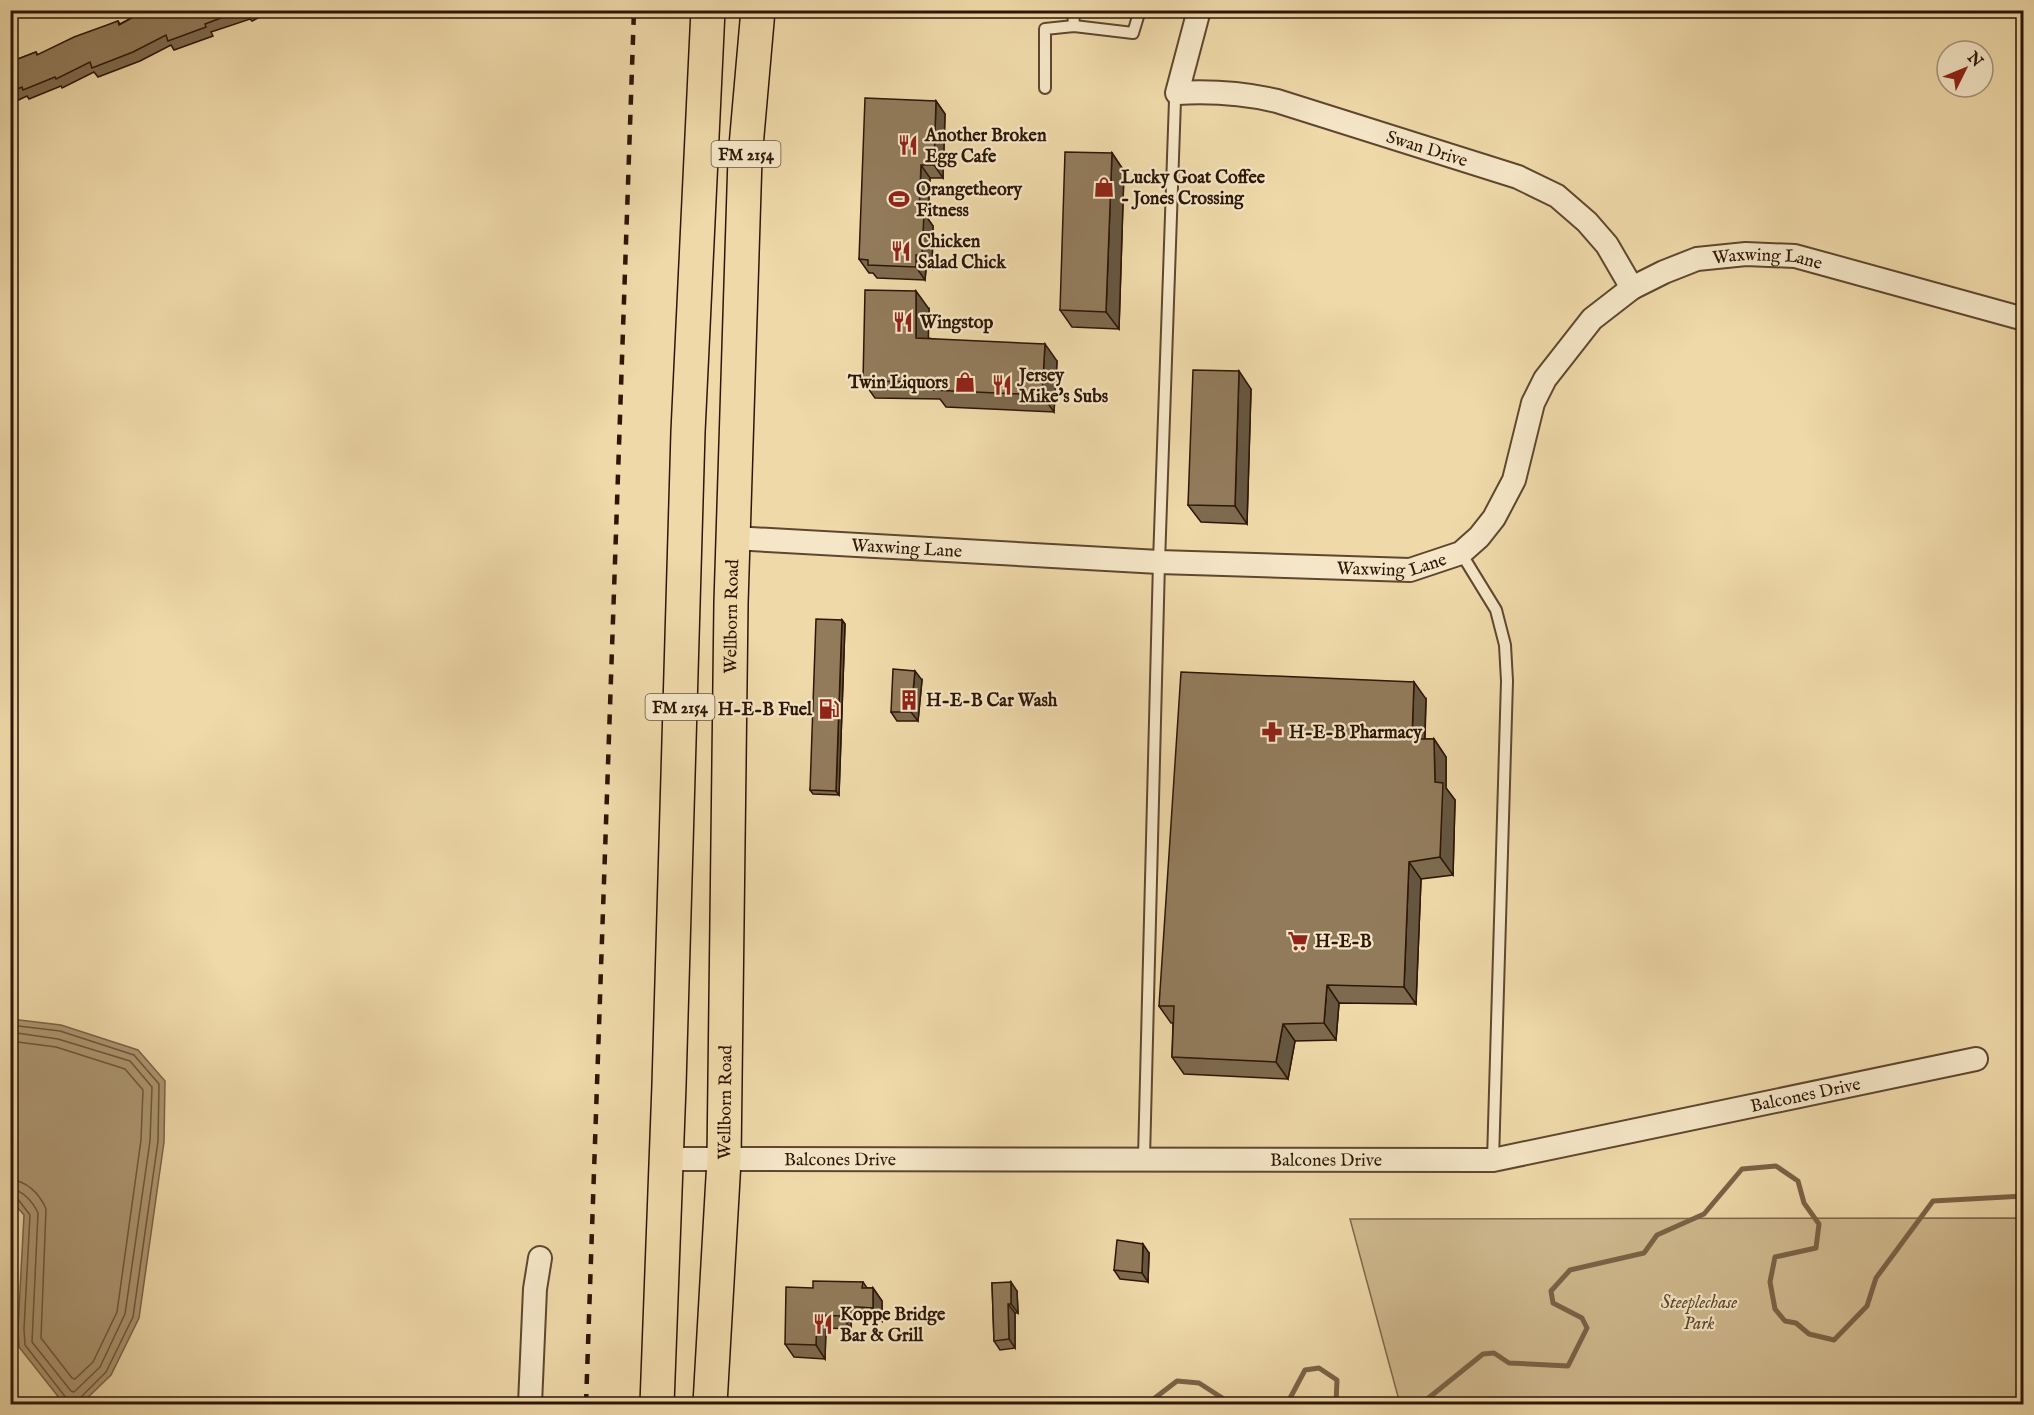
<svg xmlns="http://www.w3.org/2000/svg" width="2034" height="1415" font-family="'IM FELL English',serif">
	<rect width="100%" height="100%" fill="#efd9a9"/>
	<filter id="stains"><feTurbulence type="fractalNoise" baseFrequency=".00333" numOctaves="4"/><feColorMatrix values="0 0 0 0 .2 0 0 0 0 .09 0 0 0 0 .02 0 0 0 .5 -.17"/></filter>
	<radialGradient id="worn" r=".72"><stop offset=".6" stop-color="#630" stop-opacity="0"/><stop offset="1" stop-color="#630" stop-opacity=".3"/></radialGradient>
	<path fill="#ceb88d" stroke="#7e674a" stroke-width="1.5" d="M2023,1218v186h-623l-50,-185z"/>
	<path fill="#ad9772" stroke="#7a6347" stroke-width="1.5" d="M11,1019l50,6 77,25 27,31 -1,61 -25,176 -28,57 -30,29h-17l-45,-57 -1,-18 6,-114 -13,-15z"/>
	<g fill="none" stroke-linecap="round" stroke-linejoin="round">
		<path stroke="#6d563c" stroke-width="1.5" d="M10,1025l50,6 74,24 25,29 -1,57 -25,176 -27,55 -26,26 -2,6
			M10,1032l48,7 72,22 22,26 -2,54 -25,173 -25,53 -26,25 -3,-1 -39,-49 6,-129c-5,-11 -15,-23 -28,-24
			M10,1041l46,6 69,22 18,21 -2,50 -24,172 -24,50 -18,17 -3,-1 -31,-40 5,-129c-6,-15 -20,-29 -36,-29
			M10,1196l7,2 13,17 -6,114 1,16 42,54 1,5"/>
		<path stroke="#7a6347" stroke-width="5" d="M1147,1404l30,-23 22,2 28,18 61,1 17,-32 14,-2 18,12 -1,24
			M1421,1404l62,-50 11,-1 15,10 59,3 19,-38 -5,-10 -29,-15 -2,-12 19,-21 74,-17 13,-18 47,-21 38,-45 34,-3 22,15 6,22 15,21 -3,24 -41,9 -5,25 5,27 10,12 11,2 13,11 25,6 33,-34 9,-28 57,-77 91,-5"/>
		<g stroke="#5e472f" stroke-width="14">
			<path id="service" d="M1074,26l59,7 7,-23
				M1045,88v-59l29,-3 -1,-16
				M1461,553l35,57 9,35 2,36 -14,479
				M1144,1158l15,-596 16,-462 2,-7"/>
		</g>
		<g stroke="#5e472f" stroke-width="26">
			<g id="minor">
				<path id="s1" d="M1199,10l-22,83c34,-2 66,0 100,8l241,76 39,19 30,26 20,23 25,43"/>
				<path id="s2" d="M733,538l426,24 251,8 51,-17 18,-16 15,-19 20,-38 19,-77 12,-24 47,-60 40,-31 32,-16 33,-13 49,-5 49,2 229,63"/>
				<path id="s3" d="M666,1159l827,1 483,-101"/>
				<path d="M530,1404l5,-115 5,-31"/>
			</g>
		</g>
		<g stroke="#2d1606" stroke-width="36">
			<g id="primary">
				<path d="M657,1404l12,-319 19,-653 20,-422"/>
				<path id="s4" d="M710,1404l14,-244 7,-557 14,-445 13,-148"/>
			</g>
		</g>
		<use href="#service" stroke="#f5e6c7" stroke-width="10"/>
		<use href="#minor" stroke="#f5e6c7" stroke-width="22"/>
		<use href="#primary" stroke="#efd9a9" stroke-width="33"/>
		<path stroke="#2d1606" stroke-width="4.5" stroke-dasharray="10 10" stroke-linecap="butt" d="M586,1404l48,-1394"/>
	</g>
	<path fill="#7e6a4e" stroke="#2d1606" stroke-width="1.5" d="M146,10h129l-23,11 -2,-2 -39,13 2,4 -39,14 -3,-5 -31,16 -42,16 -4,-5 -32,16 -1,-2 -32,13 -2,-3 -17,8v-42l26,-10 2,3 80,-34 2,3z
		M936,101l9,13 -2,64h-13l-2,41 5,7 -1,43h-6l-1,11 -48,-2 -4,-5h-4l-10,-14z
		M1112,153l12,18 -5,158 -47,-2 -12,-17z
		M929,309l-1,29 129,23 -3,51 -108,-5 -6,-8 -65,-1 -12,-17z
		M1251,389l-4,135 -46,-2 -13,-17z
		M842,620l3,4 -6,171 -26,-1 -3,-4z
		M922,680l-4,41h-21l-6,-9z
		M1426,699l-1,40h9l12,18v31l9,12 -2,75 -32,4 -5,125 -77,-1 -3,37 -41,1 -7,38 -104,-5 -12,-17 1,-34h-2l-12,-17z
		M1149,1253l-1,29 -28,-3 -6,-9z
		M863,1282l4,6h6l9,13v20l-31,-1v9l-25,-1 -1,31 -31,-2 -9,-13 28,-56z
		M992,1283l25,8 1,22h-3v35l-15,2 -6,-9z"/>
	<path fill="#665640" stroke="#2d1606" stroke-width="1.5" d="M936,101l9,13 -2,64 -9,-13z
		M1112,153l12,18 -5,158 -13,-17z
		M921,165l9,13 -2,41 5,7 -1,43 -10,-13 -3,-44z
		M916,255l10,14 -1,11 -9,-13z
		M916,291l13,18 -1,46 -12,-17z
		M1045,344l12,17 -3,51 -12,-17z
		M1239,371l12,18 -4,135 -12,-18z
		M842,620l3,4 -6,171 -3,-4z
		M915,671l7,9 -4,41 -7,-9z
		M1414,682l12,17 -2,57 -12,-17z
		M1434,739l12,18v31l9,12 -2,75 -13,-18 -5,-75z
		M1409,862l12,17 -5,125 -12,-17z
		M1327,985l12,18 -3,37 -12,-17z
		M1283,1024l12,17 -7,38 -12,-17z
		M1143,1244l6,9 -1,29 -6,-9z
		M1011,1282l6,9 1,22 -7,-9z
		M873,1288l9,13v20l-9,-13z
		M1008,1304l7,9v35l-6,-9z
		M842,1306l9,14v9l-10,-13z
		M817,1315l9,13 -1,31 -9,-14z"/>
	<path fill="#927b5b" stroke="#2d1606" stroke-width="1.5" d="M146,10h96l-37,14 1,3 -38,14 -2,-6 -33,17 -41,16 -2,-6 -34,17 -1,-2 -32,13 -1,-3 -12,5v-30l26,-10 1,3 37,-18 44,-16 1,4z
		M865,98l71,3 -2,64h-13l-2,47 5,1 -2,43 -6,-1v12l-48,-2v-5l-9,-1z
		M1065,152l47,1 -6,159 -46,-2z
		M865,290l51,1v47l129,6 -3,51 -109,-5 1,-8 -71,-1z
		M1193,370l46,1 -4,135 -47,-1z
		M816,619l26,1 -6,171 -26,-1z
		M893,669l22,2 -4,41h-20z
		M1181,672l233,10 -2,57h22l1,43 8,1 -3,74 -31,5 -5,125 -77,-2 -3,38 -41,1 -7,38 -104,-5 2,-51h-15z
		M1117,1240l26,4 -1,29 -28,-3z
		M813,1281l50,1 -1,6h11v20l-31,-2 -1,10 -24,-1 -1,30 -31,-1 1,-57 27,1z
		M1011,1282v22h-3l1,35 -15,2 -2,-58z"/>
	<defs>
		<g id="restaurant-bare" transform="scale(1.62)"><path d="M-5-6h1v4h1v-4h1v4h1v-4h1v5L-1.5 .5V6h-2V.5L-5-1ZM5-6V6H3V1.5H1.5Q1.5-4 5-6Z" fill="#8f2418" stroke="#f5e6c7" stroke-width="2.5" paint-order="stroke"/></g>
		<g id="shop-bare" transform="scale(1.62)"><path d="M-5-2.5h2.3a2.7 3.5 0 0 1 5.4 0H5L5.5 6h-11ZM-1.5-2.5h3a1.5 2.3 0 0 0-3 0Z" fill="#8f2418" stroke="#f5e6c7" stroke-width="2.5" paint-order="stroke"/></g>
		<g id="stadium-bare" transform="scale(1.62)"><path d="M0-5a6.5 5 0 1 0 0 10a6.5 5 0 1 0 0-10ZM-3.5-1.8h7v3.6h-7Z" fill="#8f2418" stroke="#f5e6c7" stroke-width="2.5" paint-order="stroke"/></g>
		<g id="building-bare" transform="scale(1.62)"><path d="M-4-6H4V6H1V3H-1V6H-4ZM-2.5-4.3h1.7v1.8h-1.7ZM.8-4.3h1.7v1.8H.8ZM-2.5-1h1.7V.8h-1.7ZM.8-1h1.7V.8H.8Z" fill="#8f2418" stroke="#f5e6c7" stroke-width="2.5" paint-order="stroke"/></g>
		<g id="fuel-bare" transform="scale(1.62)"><path d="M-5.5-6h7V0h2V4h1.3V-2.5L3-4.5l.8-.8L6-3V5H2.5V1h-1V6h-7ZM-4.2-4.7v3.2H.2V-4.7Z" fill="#8f2418" stroke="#f5e6c7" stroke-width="2.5" paint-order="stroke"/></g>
		<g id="pharmacy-bare" transform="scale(1.62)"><path d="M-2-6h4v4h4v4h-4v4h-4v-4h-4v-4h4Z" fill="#8f2418" stroke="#f5e6c7" stroke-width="2.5" paint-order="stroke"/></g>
		<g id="supermarket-bare" transform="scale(1.62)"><path d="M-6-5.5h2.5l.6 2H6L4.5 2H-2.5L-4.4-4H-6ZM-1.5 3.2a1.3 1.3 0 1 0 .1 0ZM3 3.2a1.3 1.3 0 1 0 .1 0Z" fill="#8f2418" stroke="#f5e6c7" stroke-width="2.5" paint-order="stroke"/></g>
	</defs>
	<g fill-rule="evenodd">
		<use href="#restaurant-bare" x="908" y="145"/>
		<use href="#shop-bare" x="1104" y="187"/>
		<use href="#stadium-bare" x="899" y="199"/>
		<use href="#restaurant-bare" x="901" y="251"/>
		<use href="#restaurant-bare" x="903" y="322"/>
		<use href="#shop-bare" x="965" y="382"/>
		<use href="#restaurant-bare" x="1002" y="385"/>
		<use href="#building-bare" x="909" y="700"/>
		<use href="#fuel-bare" x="829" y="709"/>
		<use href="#pharmacy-bare" x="1272" y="732"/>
		<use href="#supermarket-bare" x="1298" y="941"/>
		<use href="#restaurant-bare" x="823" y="1324"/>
	</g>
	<g text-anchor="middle" stroke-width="4.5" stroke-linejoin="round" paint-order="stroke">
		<g fill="#f5e6c7" stroke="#695440" stroke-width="1.5">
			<rect x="711.5" y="141" width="69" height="26" rx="4.5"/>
			<rect x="645.5" y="694" width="69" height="26" rx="4.5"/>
		</g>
		<g font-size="16" font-weight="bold" fill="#2d1606">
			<text x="746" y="160">FM 2154</text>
			<text x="680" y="713">FM 2154</text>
		</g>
		<g font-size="18" font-weight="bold" fill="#2d1606" stroke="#f5e6c7" text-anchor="start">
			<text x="925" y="141">Another Broken<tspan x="925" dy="21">Egg Cafe</tspan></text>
			<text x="1121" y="183">Lucky Goat Coffee<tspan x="1121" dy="21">- Jones Crossing</tspan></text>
			<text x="916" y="195">Orangetheory<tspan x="916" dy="21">Fitness</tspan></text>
			<text x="918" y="247">Chicken<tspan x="918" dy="21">Salad Chick</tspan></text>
			<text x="920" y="328">Wingstop</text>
			<text x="1019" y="381">Jersey<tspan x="1019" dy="21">Mike's Subs</tspan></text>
			<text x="948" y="388" text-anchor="end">Twin Liquors</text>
			<text x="926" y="706">H-E-B Car Wash</text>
			<text x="812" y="715" text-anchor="end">H-E-B Fuel</text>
			<text x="1289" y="738">H-E-B Pharmacy</text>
			<text x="1315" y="947">H-E-B</text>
			<text x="840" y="1320">Koppe Bridge<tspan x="840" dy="21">Bar &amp; Grill</tspan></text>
		</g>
		<g font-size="18" fill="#2d1606" stroke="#f5e6c7">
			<text dy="6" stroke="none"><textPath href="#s1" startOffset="344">Swan Drive</textPath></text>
			<text dy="6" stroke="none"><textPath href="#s2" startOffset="1198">Waxwing Lane</textPath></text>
			<text dy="6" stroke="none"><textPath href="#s2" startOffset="174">Waxwing Lane</textPath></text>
			<text dy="6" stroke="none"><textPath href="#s2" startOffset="660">Waxwing Lane</textPath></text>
			<text dy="6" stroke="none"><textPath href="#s4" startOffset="788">Wellborn Road</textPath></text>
			<text dy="6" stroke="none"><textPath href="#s3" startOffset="1146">Balcones Drive</textPath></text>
			<text dy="6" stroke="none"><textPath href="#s4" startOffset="302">Wellborn Road</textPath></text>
			<text dy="6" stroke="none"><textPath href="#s3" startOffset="174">Balcones Drive</textPath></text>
			<text dy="6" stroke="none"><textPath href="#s3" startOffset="660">Balcones Drive</textPath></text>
		</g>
		<g font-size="18" font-style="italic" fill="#5d472e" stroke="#f5e6c7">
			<text x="1699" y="1308">Steeplechase<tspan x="1699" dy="21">Park</tspan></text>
		</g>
	</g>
	<rect width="2034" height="1415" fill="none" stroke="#efd9a9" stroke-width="36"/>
	<rect x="12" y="12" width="2010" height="1391" fill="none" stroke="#2d1606" stroke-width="3"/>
	<rect x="18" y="18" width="1998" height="1379" fill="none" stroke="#2d1606" stroke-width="1.5"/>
	<g transform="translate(1965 69) rotate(47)"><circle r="28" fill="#f5e6c7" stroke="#a5937a" stroke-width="1.5"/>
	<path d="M0-4.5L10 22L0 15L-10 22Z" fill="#8f2418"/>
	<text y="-9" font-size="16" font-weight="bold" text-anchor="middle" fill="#2d1606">N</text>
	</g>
	<rect width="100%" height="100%" filter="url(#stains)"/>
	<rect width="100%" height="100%" fill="url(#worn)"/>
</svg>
